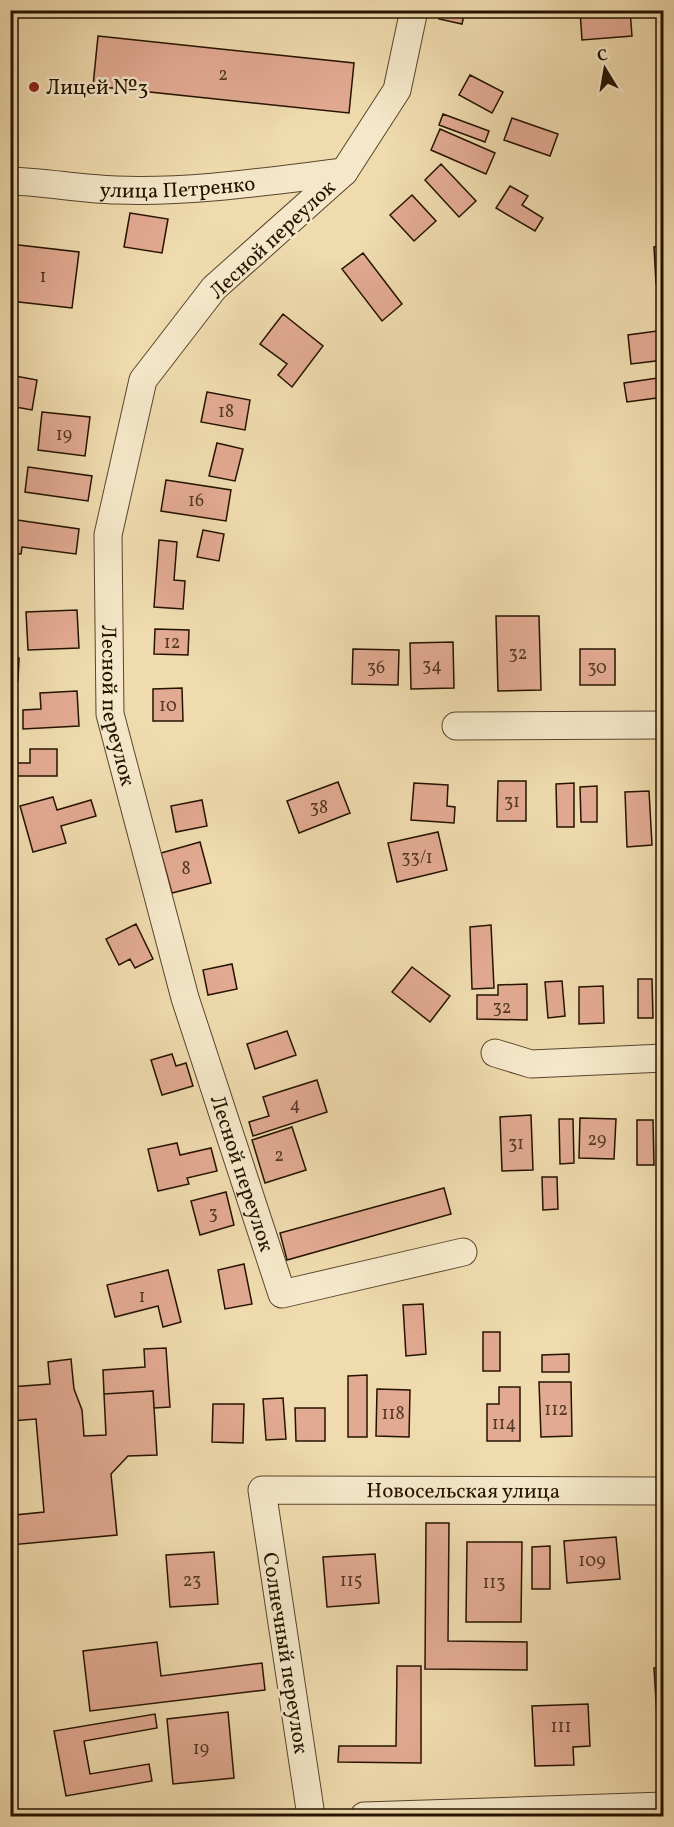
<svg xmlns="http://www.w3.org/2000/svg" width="674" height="1827" font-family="Vollkorn,serif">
	<rect width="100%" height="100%" fill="#efdbae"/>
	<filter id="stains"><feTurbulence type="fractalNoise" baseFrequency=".00333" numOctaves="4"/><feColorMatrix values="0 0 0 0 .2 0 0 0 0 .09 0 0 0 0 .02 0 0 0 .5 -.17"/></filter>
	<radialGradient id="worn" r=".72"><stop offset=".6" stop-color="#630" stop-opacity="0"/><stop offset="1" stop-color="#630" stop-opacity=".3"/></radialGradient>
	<path fill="#e2aa92" stroke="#251301" stroke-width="1.5" d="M440,10h25l-3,14 -23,-5z
		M580,10h50l2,26 -50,4z
		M98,36l256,27 -5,50 -256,-27z
		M470,75l33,17 -11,21 -33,-18z
		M443,114l46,17 -4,11 -46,-17z
		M512,118l46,16 -8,22 -46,-16z
		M440,129l55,24 -9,21 -55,-24z
		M441,164l35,37 -17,16 -34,-37z
		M664,171v21h-7v-20z
		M510,186l18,10 -6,9 21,13 -8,13 -39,-23z
		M412,195l24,26 -22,20 -24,-26z
		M130,213l38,6 -6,34 -38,-6z
		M10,244l69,8 -7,56 -62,-7z
		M664,246v37h-8l-2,-36z
		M363,253l39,51 -20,17 -40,-52z
		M283,314l40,32 -31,41 -14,-12 9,-11 -27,-20z
		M664,330v30l-33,4 -3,-29z
		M10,375l27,5 -5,30 -22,-4z
		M664,377v20l-37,5 -3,-19z
		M207,392l43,8 -5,30 -44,-8z
		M42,412l48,5 -5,39 -47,-6z
		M217,443l26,6 -8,32 -26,-5z
		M28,467l64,9 -4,25 -63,-9z
		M166,480l65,10 -5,31 -65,-10z
		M657,490h7v35h-7z
		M10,519l69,10 -3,25 -54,-7 -1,7 -11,-1z
		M203,530l21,4 -5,27 -22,-4z
		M159,540l18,2 -3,38 11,1 -2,28 -29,-2z
		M77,610l2,38 -51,2 -2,-38z
		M496,616h43l2,74 -43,1z
		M155,629l34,1 -1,25 -34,-1z
		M453,642l1,46 -43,1 -1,-46z
		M353,649l46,1 -1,35 -46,-1z
		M580,649h35v36h-35z
		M10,658h9l-1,23h-8z
		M182,688l1,33h-30v-32z
		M77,691l2,35 -56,3v-19l18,-1 -1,-16z
		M30,749h27v27h-47v-13h20z
		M498,781h28v40h-29z
		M338,782l12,31 -51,20 -12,-32z
		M414,783l34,2 -1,21 8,1 -1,16 -43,-3z
		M574,783v44h-17l-1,-43z
		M597,786v36h-16l-1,-35z
		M649,791l3,54 -25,2 -2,-55z
		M53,797l4,13 34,-10 5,16 -35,10 5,17 -33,9 -13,-46z
		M202,800l5,26 -31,6 -5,-26z
		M438,832l9,38 -50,12 -9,-39z
		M200,842l11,41 -39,10 -11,-40z
		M136,924l17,35 -18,9 -5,-9 -11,6 -13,-26z
		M491,925l3,63 -22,1 -2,-62z
		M232,964l5,25 -29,6 -5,-25z
		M412,967l38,29 -20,26 -38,-30z
		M638,979h14l1,39h-15z
		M562,981l3,35 -17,2 -3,-36z
		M527,984v36l-50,-1v-24h21v-10z
		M603,986l1,37 -25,1v-37z
		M287,1031l9,24 -41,14 -8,-25z
		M172,1054l4,12 10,-3 7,23 -31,9 -11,-35z
		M317,1080l10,32 -74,24 -4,-14 20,-6 -6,-19z
		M531,1115l2,55 -31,1 -2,-54z
		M580,1118l36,1 -2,40 -35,-1z
		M559,1119h14l1,44 -14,1z
		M637,1120h16l1,45h-17z
		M292,1127l14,43 -41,13 -13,-43z
		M177,1143l3,12 31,-7 6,23 -30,7 2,6 -31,7 -10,-42z
		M542,1177h15l1,32 -15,1z
		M444,1188l7,26 -164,46 -7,-27z
		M226,1192l8,33 -34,10 -9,-34z
		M244,1264l8,40 -27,5 -7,-39z
		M168,1270l13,52 -18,5 -5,-21 -43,11 -8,-32z
		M423,1304l3,50 -20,2 -3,-51z
		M483,1332h17v39h-17z
		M166,1348l4,59 -16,1 -1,-17 -49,3 -1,-24 42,-3 -1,-18z
		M569,1354v18h-27v-17z
		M71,1359l3,30 8,21 2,26 22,-1 -2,-41 49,-3 4,64 -29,1 -17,18 6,61 -107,10v-16l6,-1 -1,-13 29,-3 -8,-93 -25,2 -1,8v-42l40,-3 -2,-22z
		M367,1375v62h-19v-61z
		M539,1382h32l1,54 -31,1z
		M499,1387h21v54h-33v-37h12z
		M377,1389l33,1 -1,47 -33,-1z
		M664,1397v40h-5l-2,-39z
		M283,1398l3,41 -20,1 -3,-41z
		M213,1404h31l-1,39 -31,-1z
		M295,1408h30v33h-29z
		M426,1523h23l-1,118 79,1v28l-102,-1z
		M616,1537l4,42 -53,4 -3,-42z
		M467,1542h55l-1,80h-55z
		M550,1546v43h-18v-42z
		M214,1552l4,52 -48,3 -4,-52z
		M375,1554l4,49 -52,4 -4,-50z
		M157,1642l4,34 101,-13 3,27 -175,21 -7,-60z
		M397,1666h24v97l-83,-1 1,-16h57z
		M664,1667v49l-7,1 -3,-49z
		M588,1704l2,42 -17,1 1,18 -39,1 -3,-60z
		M228,1712l6,66 -61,6 -6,-65z
		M155,1714l2,14 -73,13 6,33 59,-10 3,17 -86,15 -12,-65z
		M167,1813v3h-38z"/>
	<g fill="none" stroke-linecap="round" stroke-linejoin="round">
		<g stroke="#58452c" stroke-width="29">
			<g id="street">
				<path id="s1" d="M414,10l-17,80 -53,82 -130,116 -71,92 -35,155 2,179 75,284 97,296 181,-42"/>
				<path id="s2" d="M10,181c36,1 70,8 106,9 76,3 153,-9 228,-18"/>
				<path d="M456,726l208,-1"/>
				<path d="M495,1053l36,11 133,-6"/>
				<path id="s3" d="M311,1816l-49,-326 402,1"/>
				<path d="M364,1816l300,-10"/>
			</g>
		</g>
		<use href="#street" stroke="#f5e8ca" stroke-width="27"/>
	</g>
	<circle fill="#8f2418" stroke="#f5e8ca" stroke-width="2" cx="34" cy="87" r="6"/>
	<g text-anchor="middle" stroke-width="5" stroke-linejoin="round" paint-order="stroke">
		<g font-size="18" fill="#543925">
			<text x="223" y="80">2</text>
			<text x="43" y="282">1</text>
			<text x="226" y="417">18</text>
			<text x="64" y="440">19</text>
			<text x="196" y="506">16</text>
			<text x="172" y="648">12</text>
			<text x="518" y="659">32</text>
			<text x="432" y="671">34</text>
			<text x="376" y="673">36</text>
			<text x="597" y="673">30</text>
			<text x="168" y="711">10</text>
			<text x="512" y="807">31</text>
			<text x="319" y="813">38</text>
			<text x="417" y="863">33/1</text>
			<text x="186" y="874">8</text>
			<text x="502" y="1013">32</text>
			<text x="295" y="1110">4</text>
			<text x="597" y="1145">29</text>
			<text x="516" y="1149">31</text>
			<text x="279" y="1161">2</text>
			<text x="213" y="1219">3</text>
			<text x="142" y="1302">1</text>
			<text x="556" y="1415">112</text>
			<text x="393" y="1419">118</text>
			<text x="504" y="1429">114</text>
			<text x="592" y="1566">109</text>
			<text x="192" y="1586">23</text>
			<text x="351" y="1586">115</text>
			<text x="494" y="1588">113</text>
			<text x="561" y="1732">111</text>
			<text x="201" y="1754">19</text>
		</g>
		<g font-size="21" fill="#251301" stroke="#f5e8ca" text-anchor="start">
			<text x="46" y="94">Лицей №3</text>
		</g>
		<g font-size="21" fill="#251301" stroke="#f5e8ca">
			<text dy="7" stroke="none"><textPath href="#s2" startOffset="168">улица Петренко</textPath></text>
			<text transform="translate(272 239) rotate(-43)" y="7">Лесной переулок</text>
			<text dy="7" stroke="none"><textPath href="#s1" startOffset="800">Лесной переулок</textPath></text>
			<text dy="7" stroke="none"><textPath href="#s1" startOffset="1286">Лесной переулок</textPath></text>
			<text dy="7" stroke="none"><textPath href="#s3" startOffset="531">Новосельская улица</textPath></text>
			<text transform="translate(286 1653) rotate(81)" y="7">Солнечный переулок</text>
		</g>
	</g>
	<rect width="674" height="1827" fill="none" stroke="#efdbae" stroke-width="36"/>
	<rect x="12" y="12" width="650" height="1803" fill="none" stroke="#251301" stroke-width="3"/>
	<rect x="18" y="18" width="638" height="1791" fill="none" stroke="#251301" stroke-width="1.5"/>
	<g transform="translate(605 69) rotate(349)" stroke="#f5e8ca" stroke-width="4.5" paint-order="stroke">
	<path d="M0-4.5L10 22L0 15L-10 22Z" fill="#251301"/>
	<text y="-9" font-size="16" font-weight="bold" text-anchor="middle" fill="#251301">С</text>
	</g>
	<rect width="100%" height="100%" filter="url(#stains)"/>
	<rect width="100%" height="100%" fill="url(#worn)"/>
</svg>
